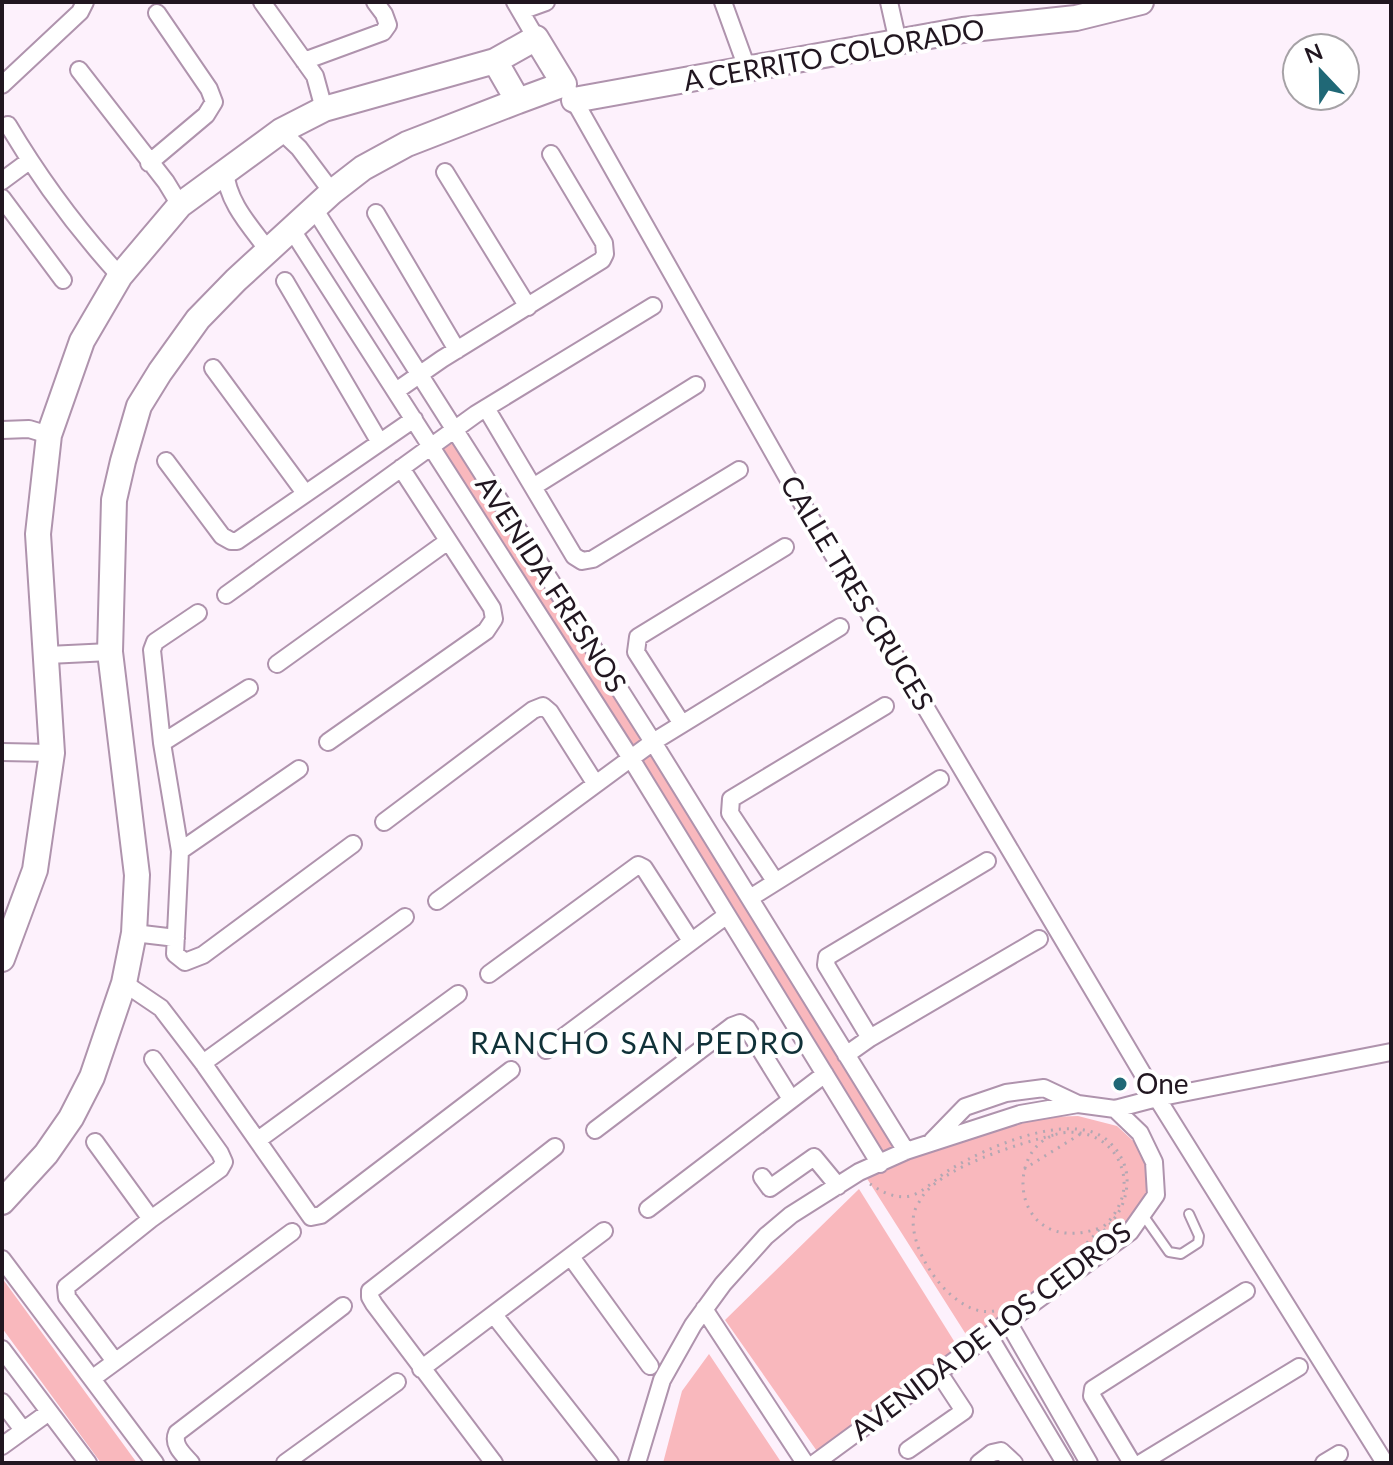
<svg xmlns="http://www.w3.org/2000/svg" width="1393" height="1465" font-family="Lato,sans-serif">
	<rect width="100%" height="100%" fill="#fdf1fc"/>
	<path fill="#f9b8bd" d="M453,430l453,721 -26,13 -449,-718z
		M1078,1116l39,10 25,23 7,25 -3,26 -20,29 -152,118 -108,-170 20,-12 134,-47z
		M859,1189l100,160 -140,105 -94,-134z
		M2,1278l135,185h-36l-99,-135z
		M709,1354l72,108 -1,1h-117l19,-72z"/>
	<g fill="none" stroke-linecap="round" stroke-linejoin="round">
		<g stroke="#af93ad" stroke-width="12">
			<path id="lane" d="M1143,1215l26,37 12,2 17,-11 1,-7 -10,-22"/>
		</g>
		<g stroke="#af93ad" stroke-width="20">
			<path id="street" d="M262,2l53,74 9,33
				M515,2l21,36
				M723,2l24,66
				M889,2l9,40
				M521,11l25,-9
				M304,61l79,-29 5,-7 -4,-11 -9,-12
				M79,70l87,112 14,23
				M2,85l78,-73 5,-10
				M570,93l237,419 81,132 269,454 228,365
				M8,125c32,54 70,105 112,151
				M281,131l18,17 33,44
				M149,163l57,-48 8,-13 -5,-13 -52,-76
				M225,170c2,32 25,56 43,80
				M445,172l83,135
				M2,181l27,-20
				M2,198l61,82
				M315,210l338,532 253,409
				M376,213l81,137
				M292,230l338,527 250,407
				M285,281l94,160
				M213,368l92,125
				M396,391l46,-32 160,-99 3,-6 -1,-11 -53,-89
				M486,408l88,148 8,5 11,-2 146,-89
				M2,430l27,-1 20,6
				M166,461l56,75 9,5h6l177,-122
				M533,487l163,-102
				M226,595l250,-181 177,-108
				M198,613l-43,29 -3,8 10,93 18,108 -5,103 10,8 18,-7 150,-111
				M48,655l62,-3
				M277,664l171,-123
				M682,724l-46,-72 2,-15 147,-90
				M328,742l158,-111 8,-12 -2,-11 -91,-140
				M162,743l87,-55
				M2,752l50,1
				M384,822l149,-112 10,-4 7,6 45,71
				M180,851l119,-82
				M775,881l-45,-68 1,-14 154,-93
				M750,898l190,-119
				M437,901l216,-159 187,-115
				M134,933l42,5
				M489,974l149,-109 6,3 47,73
				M124,983l37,25 42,55 108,154 10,-2 190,-145
				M870,1038l-44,-73 1,-8 160,-96
				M546,1050l181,-135
				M846,1055l24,-17 169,-99
				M203,1063l202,-146
				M595,1130l137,-104 8,-3 7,5 44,71
				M258,1140l200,-146
				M932,1141l33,-34 41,-14 38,-5 34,16
				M95,1142l56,77
				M762,1177l8,11 44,-31 24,29
				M648,1209l177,-135
				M571,1257l79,109
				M2,1259l153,204
				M704,1309l101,154
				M494,1315l116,148
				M1008,1322l81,141
				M989,1336l76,127
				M2,1349l86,114
				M114,1360l-47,-63 -1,-10 85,-68 69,-50 4,-7 -4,-9 -67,-94
				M421,1369l183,-138
				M93,1378l199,-146
				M2,1402l21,28
				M2,1446l47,-34
				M908,1450l56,-39 -25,-38
				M191,1463c-8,-9 -19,-18 -14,-30l166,-127
				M285,1463l112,-81
				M494,1463l-120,-159 -4,-7v-6l185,-144
				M637,1463l25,-83 31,-55 30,-41 43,-48 25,-21 68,-43 47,-21 114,-37 58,-10 37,5 42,-11 234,-46
				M815,1463l315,-231 26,-37 -2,-33 -14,-29 -25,-24
				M979,1463l13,-10 9,-2 13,12
				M1132,1463l-40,-67 1,-7 153,-98
				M1141,1463l158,-96
				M1324,1463l15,-9"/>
		</g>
		<g stroke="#af93ad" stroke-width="28">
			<path id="secondary" d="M574,100l389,-70 113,-12 65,-16
				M2,959l33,-89 17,-117 -14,-219 11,-99 33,-94 38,-65 60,-71 101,-74 43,-22 171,-48 41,-23 28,46 -46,17 -23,-40
				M2,1202l44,-48 25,-36 21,-41 32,-94 10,-50 3,-58 -27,-223 4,-152 9,-39 16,-55 21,-34 38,-53 38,-39 96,-88 31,-24 44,-24 111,-43"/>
		</g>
		<path stroke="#b3a7b2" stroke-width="3" stroke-dasharray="2 6" stroke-linecap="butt" d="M1024,1169l58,-36
			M870,1184c12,8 25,15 40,12 15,-4 28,-20 41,-27 36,-22 120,-59 156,-29 13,11 21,27 20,43 -1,21 -10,34 -24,49
			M1087,1243c9,-11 23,-20 29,-32 20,-32 1,-73 -36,-78 -80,-12 -78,129 20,95
			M994,1311c-39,8 -88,-60 -80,-98 1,-5 6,-12 8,-16 20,-30 98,-54 132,-62"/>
		<use href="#lane" stroke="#fff" stroke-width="8"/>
		<use href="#street" stroke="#fff" stroke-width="16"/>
		<use href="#secondary" stroke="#fff" stroke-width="24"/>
	</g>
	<circle fill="#206876" stroke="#fff" stroke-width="3" cx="1120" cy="1084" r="8"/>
	<g text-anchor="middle" stroke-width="8" stroke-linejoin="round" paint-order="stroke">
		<g font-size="28" fill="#211620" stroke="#fff">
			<text transform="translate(834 55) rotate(-10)" y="10">A CERRITO COLORADO</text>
			<text transform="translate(551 584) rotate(57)" y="10">AVENIDA FRESNOS</text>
			<text transform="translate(857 593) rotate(59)" y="10">CALLE TRES CRUCES</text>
			<text transform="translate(991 1331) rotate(-37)" y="10">AVENIDA DE LOS CEDROS</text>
		</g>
		<g font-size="28" fill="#211620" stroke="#fff" text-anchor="start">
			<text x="1136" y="1094">One</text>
		</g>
		<g font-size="30" letter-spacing="2" fill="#103138" stroke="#fff">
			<text x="638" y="1054">RANCHO SAN PEDRO</text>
		</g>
	</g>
	<rect width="1393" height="1465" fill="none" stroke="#211620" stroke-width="8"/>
	<g transform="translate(1321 72) rotate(338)"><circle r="38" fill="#ffffff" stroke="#a6a2a6" stroke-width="2"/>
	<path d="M0-6L14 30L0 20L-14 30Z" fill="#206876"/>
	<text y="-12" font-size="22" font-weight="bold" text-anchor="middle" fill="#211620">N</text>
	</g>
</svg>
